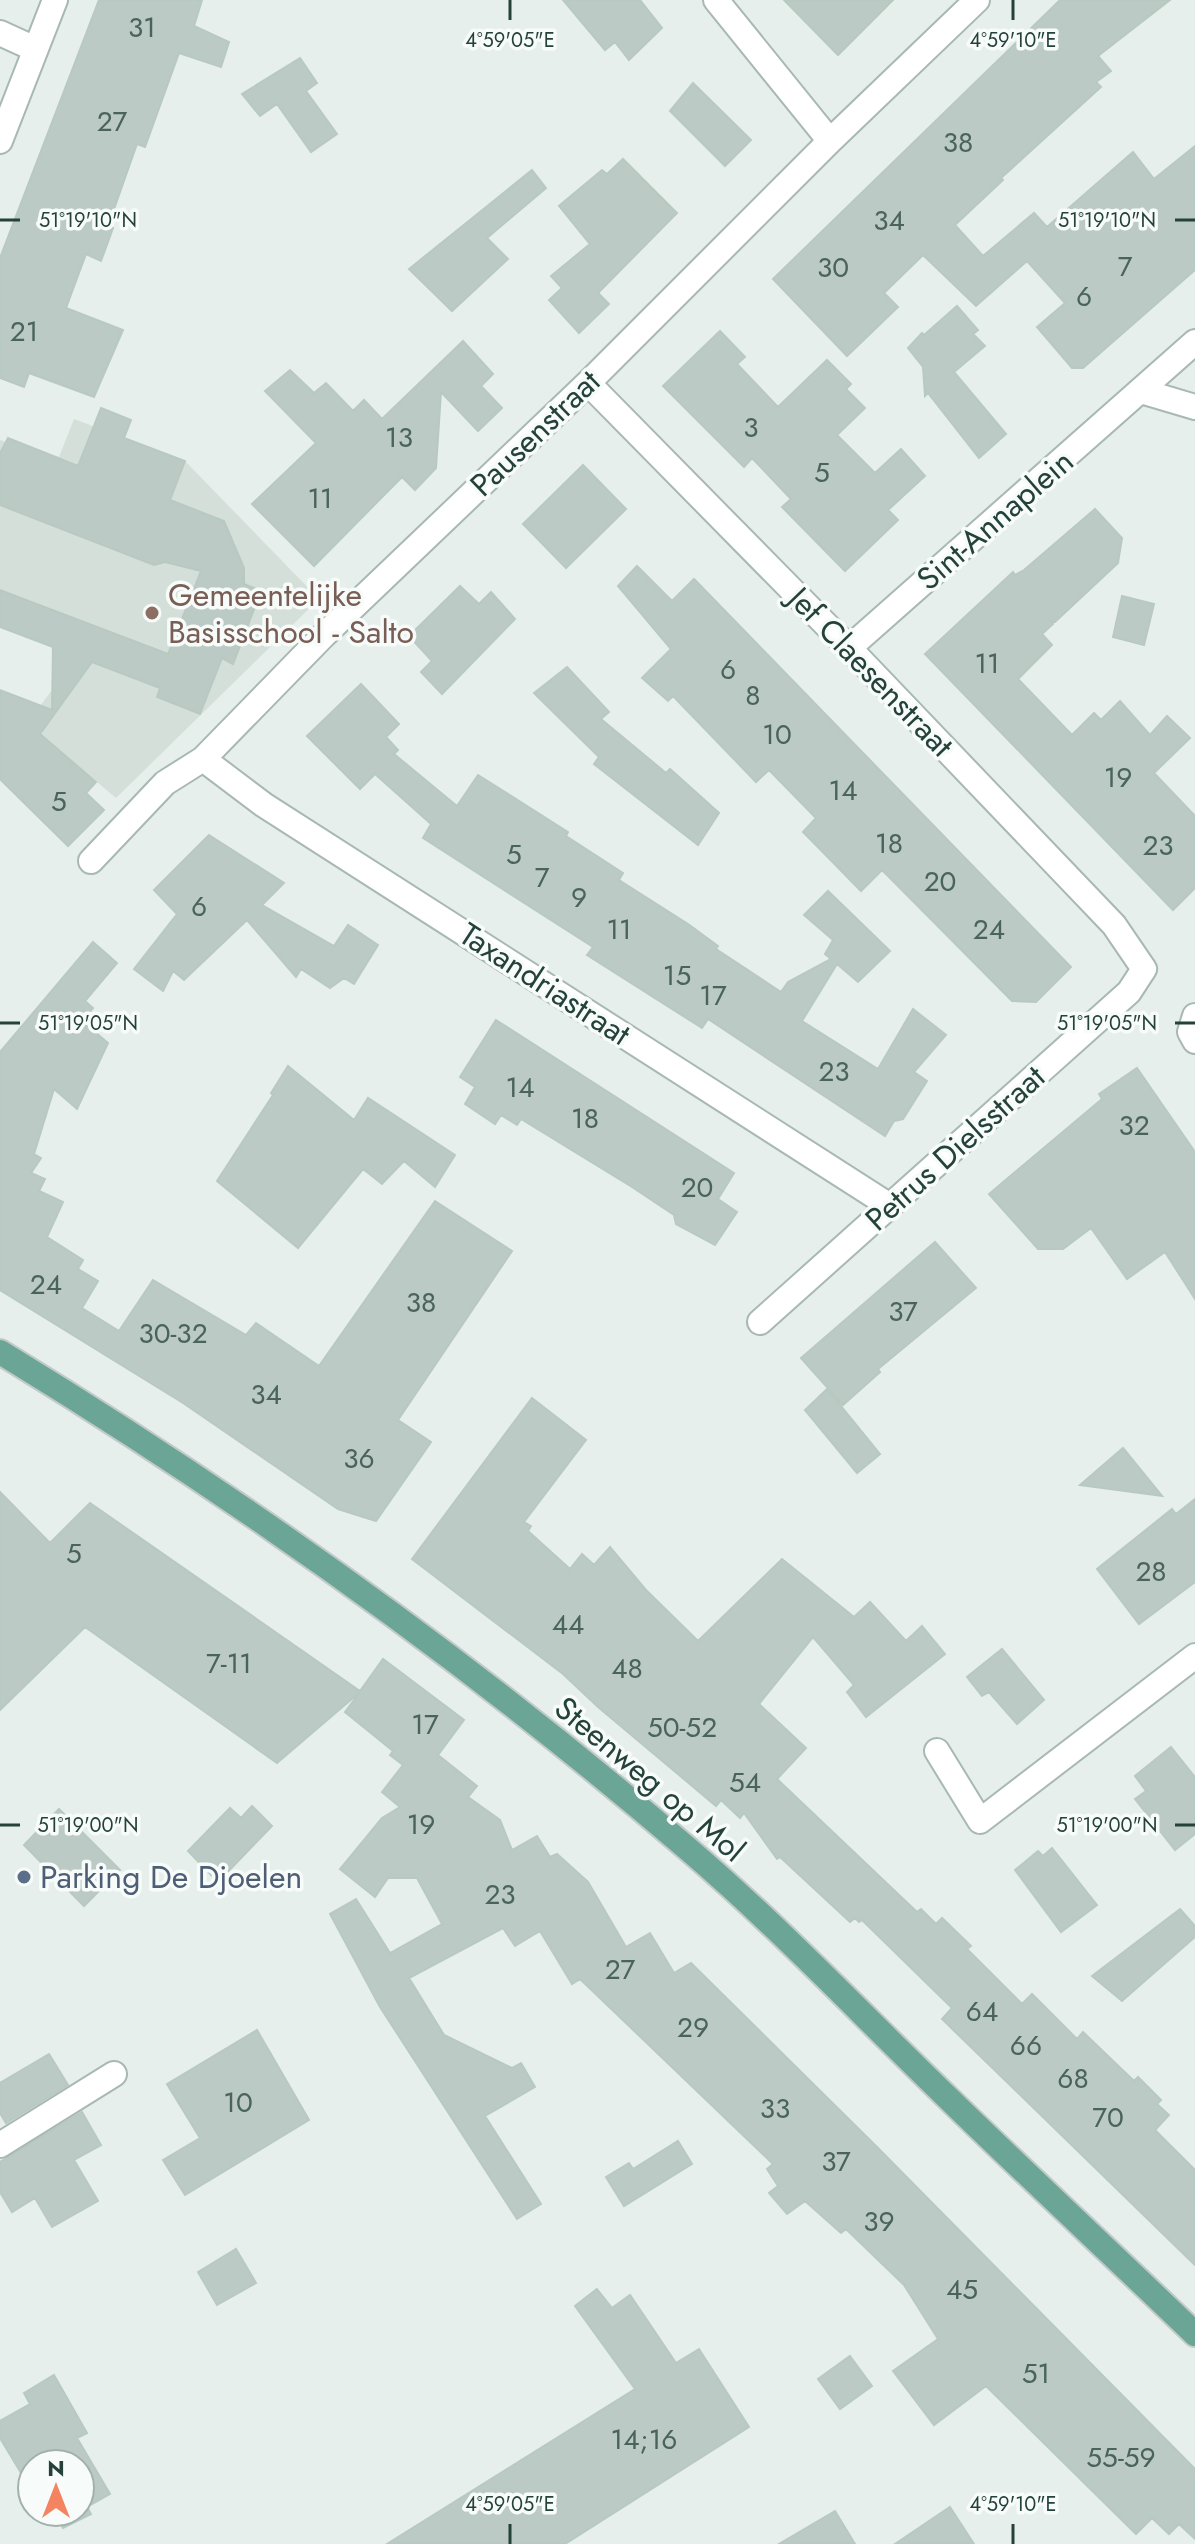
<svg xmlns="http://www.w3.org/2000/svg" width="1195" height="2544" font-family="Jost,sans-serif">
	<rect width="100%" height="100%" fill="#e6efeb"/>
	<path fill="#d4dfda" d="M74,419l111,42 134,138 -203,199 -76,-64 4,-7 -4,-21 12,-16 1,-43 -53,-20v-187l6,2 2,-4 51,19z"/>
	<path fill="#bbcac4" stroke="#b8c9c2" stroke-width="2" d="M99,0h103l-8,26 35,16 -8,25 -42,-14 -34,94 -8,-3 -29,82 5,2 -12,33 -15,-7 -20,54 57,22 -29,67 -65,-24 -5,14 -24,-9v-120z
		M563,0h77l22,28 -33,32 -14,-18 -10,8z
		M784,0h109l-55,55z
		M1060,0h110l-72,56 13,15 -15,11 5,5 -100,91 2,2 -48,45 28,31 51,-43 13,14 86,-75 21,27 41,-33v124l-112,98h-11l-35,-41 28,-24 -38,-42 -51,45 -53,-51 -39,38 14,14 -51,49 -74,-77z
		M300,58l17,25 -11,8 31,43 -26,18 -34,-48 -17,12 -18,-22z
		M693,83l58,57 -26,26 -55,-55z
		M623,159l54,54 -79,80 11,11 -30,29 -30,-33 13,-12 -11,-12 39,-32 -31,-38 43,-36 5,4z
		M532,170l14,18 -59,50 21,21 -56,52 -43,-42z
		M957,306l21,24 -5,4 12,12 -31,26 52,62 -27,24 -51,-65 -3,3 -2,-29 -15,-19 14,-15 2,2z
		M720,331l25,26 -8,7 41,43 49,-47 24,24 -5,5 19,19 -28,27 38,38 26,-24 24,27 -37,34 10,10 -53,51 -63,-64 9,-8 -39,-41 -8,9 -81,-81z
		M463,341l30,33 -12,12 21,22 -24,23 -37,-39 -5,76 -21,22 -13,-13 -88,89 -62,-62 64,-61 -51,-52 25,-21 24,23 12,-10 27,28 11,-11 18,19z
		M101,408l30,12 -7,18 61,23 -15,39 54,21 20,47v16l17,7 -28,73 -11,-6 -22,56 -43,-17 3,-9 -68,-26 -52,72 56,48 -10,11 18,17 -36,36 -68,-67v-89l52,20 1,-63 -53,-20v-37l168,64 33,-83 -36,-9 -11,3 -154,-60v-52l8,-15 70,28z
		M583,465l43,44 -60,59 -43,-44z
		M1095,509l27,29 -4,25 -63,59 -5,-1 3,3 -11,10 10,11 -34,34 54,56 22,-22 7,7 19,-19 30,34 17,-19 23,22 -36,35 41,43v72l-22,22 -248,-256 88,-82 2,3 9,-5z
		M637,566l35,35 22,-22 377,388 -35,35 -24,-1 -130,-131 -21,21 -58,-59 13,-14 -47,-48 -13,12 -83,-86 -5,5 -26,-23 29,-29 -53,-63z
		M460,586l19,18 12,-12 24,27 -73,75 -21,-22 11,-11 -23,-25z
		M1122,596l32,8 -10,41 -31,-8z
		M567,667l42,45 -8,7 65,54 4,-4 49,44 -21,32 -104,-81 5,-7 -65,-64z
		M361,684l38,40 -13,13 12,13 -4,4 63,52 21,-31 90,57 -2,4 57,37 -4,7 69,44 30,22 -2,3 65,43 7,-10 43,-23 -6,-5 8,-14 -29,-25 24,-24 62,60 -32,31 -21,-18 -35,57 76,48 35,-60 33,26 -32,37 13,9 -24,38 -9,2 -9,15 -177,-117 -6,9 -115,-73 6,-8 -170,-109 8,-14 -56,-50 -15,15 -53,-53z
		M209,835l75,48 -22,22 72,41 14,-21 30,20 -24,39 -10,-6 -14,10 -29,-19 -5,8 -49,-57 -63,60 -11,-9 -10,20 -29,-22 43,-55 -23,-24z
		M93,942l24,21 -32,38 8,7 -11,13 26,22 -31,66 -23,-20 -20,65 7,4 -10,15 14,6 -6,12 24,11 -16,35 36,23 -5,9 20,12 -16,27 37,23 34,-51 93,55 10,-12 63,43 116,-165 77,50 -114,169 33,22 -55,79 -38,-12 -155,-106 -183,-113v-238z
		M496,1020l238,153 -16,26 19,13 -22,33 -39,-21 -2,-9 -42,-28 -111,-68 -4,6 -16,-10 -6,9 -30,-20 10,-17 -15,-10z
		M288,1066l66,54 14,-22 87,57 -20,32 -31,-26 -22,23 -19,-15 -65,79 -81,-67 56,-86 -2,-2z
		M1137,1068l58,84v147l-30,-47 -38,27 -36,-51 -28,21h-25l-49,-55 113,-95 -3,-5z
		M935,1242l41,46 -98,81 2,3 -37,33 -42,-47z
		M827,1389l53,65 -23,19 -52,-63z
		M532,1398l54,42 -62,82 7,4 -3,5 42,38 12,-15 12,11 16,-18 36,43 52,51 84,-82 72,58 16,-15 36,39 16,-15 23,28 -79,63 -19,-25 7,-7 -41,-48 -54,67 47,44 -29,31 140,133 4,-3 15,15 6,-6 29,28 -4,3 55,55 10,-10 45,45 6,-7 51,49 4,-4 23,23 -4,4 12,11 -14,15 40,40v95l-253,-246 10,-11 -90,-88 -3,2 -4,-4 -5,4 -70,-65 -3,2 -33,-46 -4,5 -19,-18 -5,6 -118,-99 -35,-33 -151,-115z
		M1123,1448l39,48 -82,-11z
		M0,1492l50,51 40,-40 270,188 23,-32 81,61 -26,35 39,31 -9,11 32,23 12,30 25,-14 13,21 7,-3 31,28 38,65 24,-14 24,40 17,-10 186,184 318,322v70l-16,-15 -10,10 -17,-16 -16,16 -150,-148 -52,39 -41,-54 45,-32 -34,-54 -58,-56 -5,4 -36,-32 -18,13 -18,-21 9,-7 -11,-17 6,-5 -193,-185 -8,5 -32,-53 -25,15 -12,-18 -94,50 35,57 68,33 9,-5 14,24 -50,29 56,88 -24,15 -137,-212 -50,-93 26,-15 34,54 52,-29 -25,-46h-29l-13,19 -35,-28 42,-51 18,-11 -18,-15 21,-27 -13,-10 3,-4 -48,-39 15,-20 -83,71 -192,-136 -85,83z
		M1195,1499v83l-56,42 -42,-55 75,-60 4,5z
		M1002,1649l42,51 -27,24 -28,-32 -7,4 -15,-19z
		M1171,1747l24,30v57l-20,16 -40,-51 11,-8 -11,-15z
		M252,1806l20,20 -54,56 -30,-31 42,-43 11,10z
		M59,1809l61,61 -36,36 -60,-61z
		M1052,1848l45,57 -36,27 -46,-62 23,-19 5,5z
		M1180,1909l15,17v11l-73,64 -30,-25z
		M257,2030l52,90 -124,75 -22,-35 37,-22 -33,-54z
		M49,2054l19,31 -62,38 -6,-10v-30z
		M82,2112l19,33 -27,15 24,41 -46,26 -17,-29 -23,14 -12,-20v-30z
		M678,2141l14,23 -68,42 -18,-29 23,-14 4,6z
		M236,2249l20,34 -39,22 -19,-33z
		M597,2289l15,19 18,-13 46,68 23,-14 50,78 -184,117h-178l248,-155 -60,-83z
		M850,2356l22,30 -32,23 -22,-30z
		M54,2375l33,58 -10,5 33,56 -23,13 4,7 -28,14 -9,-16h26v-48h-48v8l-2,-4 -9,5 -21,-35v-17l30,-17 -6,-11z
		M950,2507l24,37h-79z
		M835,2511l20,33h-76z"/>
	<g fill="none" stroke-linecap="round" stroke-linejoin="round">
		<g stroke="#a8b8b2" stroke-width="28">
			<path id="minor" d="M716,0l114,141
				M0,33l35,16
				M588,383l261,265 265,277 30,44 -15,23 -369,330
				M1141,391l54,16
				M849,648l346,-306
				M203,759l61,46 626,401
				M91,861l74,-78 38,-24 121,-124 264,-252 242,-242 147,-141
				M1195,1016l-5,16 5,9
				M937,1751l43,70 215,-165
				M0,2145l114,-71"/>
		</g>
		<g stroke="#a8b8b2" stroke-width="28">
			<path id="tertiary" d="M0,141l55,-141"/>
		</g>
		<g stroke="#c2cac8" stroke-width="28">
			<path id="primary" d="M0,1352c241,147 474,313 688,497 91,78 173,165 259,248 82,80 166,158 248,237"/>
		</g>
		<use href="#minor" stroke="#fff" stroke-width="24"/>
		<use href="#tertiary" stroke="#fff" stroke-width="24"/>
		<use href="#primary" stroke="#6aa596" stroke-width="24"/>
	</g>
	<path fill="none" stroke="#24423a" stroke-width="3" d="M510,0v20M1013,0v20M0,220h20M1175,220h20M0,1023h20M1175,1023h20M0,1825h20M1175,1825h20M510,2524v20M1013,2524v20"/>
	<circle fill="#8d6e63" stroke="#f7fbf9" stroke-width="3" cx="152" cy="613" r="8"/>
	<circle fill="#5c6f8a" stroke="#f7fbf9" stroke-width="3" cx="24" cy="1877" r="8"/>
	<g text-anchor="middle" stroke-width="7" stroke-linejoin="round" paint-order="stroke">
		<g font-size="28" fill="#4a645c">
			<text x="142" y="37">31</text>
			<text x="112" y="131">27</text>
			<text x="958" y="152">38</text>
			<text x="889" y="230">34</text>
			<text x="1125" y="276">7</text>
			<text x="833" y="277">30</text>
			<text x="1084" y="306">6</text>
			<text x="24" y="341">21</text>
			<text x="751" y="437">3</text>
			<text x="399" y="447">13</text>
			<text x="822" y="482">5</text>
			<text x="320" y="508">11</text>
			<text x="987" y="673">11</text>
			<text x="728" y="679">6</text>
			<text x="753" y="705">8</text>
			<text x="777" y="744">10</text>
			<text x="1118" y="787">19</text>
			<text x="843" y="800">14</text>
			<text x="59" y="811">5</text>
			<text x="889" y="853">18</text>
			<text x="1158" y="855">23</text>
			<text x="514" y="864">5</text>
			<text x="542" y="887">7</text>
			<text x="940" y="891">20</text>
			<text x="579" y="907">9</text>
			<text x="199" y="916">6</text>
			<text x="619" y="939">11</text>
			<text x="989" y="939">24</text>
			<text x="677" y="985">15</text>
			<text x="713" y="1005">17</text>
			<text x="834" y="1081">23</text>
			<text x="520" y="1097">14</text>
			<text x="585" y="1128">18</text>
			<text x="1134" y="1135">32</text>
			<text x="697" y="1197">20</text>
			<text x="46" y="1294">24</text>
			<text x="421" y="1312">38</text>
			<text x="903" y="1321">37</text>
			<text x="173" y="1343">30-32</text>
			<text x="266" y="1404">34</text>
			<text x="359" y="1468">36</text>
			<text x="74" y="1563">5</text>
			<text x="1151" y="1581">28</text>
			<text x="568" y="1634">44</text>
			<text x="229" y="1673">7-11</text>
			<text x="627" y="1678">48</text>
			<text x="425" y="1734">17</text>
			<text x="682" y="1737">50-52</text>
			<text x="745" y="1792">54</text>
			<text x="421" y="1834">19</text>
			<text x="500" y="1904">23</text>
			<text x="620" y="1979">27</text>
			<text x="982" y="2021">64</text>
			<text x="693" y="2037">29</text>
			<text x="1026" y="2055">66</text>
			<text x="1073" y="2088">68</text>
			<text x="238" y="2112">10</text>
			<text x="775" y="2118">33</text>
			<text x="1108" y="2127">70</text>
			<text x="836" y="2171">37</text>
			<text x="879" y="2231">39</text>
			<text x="962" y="2299">45</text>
			<text x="1036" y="2383">51</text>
			<text x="644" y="2449">14;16</text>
			<text x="1121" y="2467">55-59</text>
		</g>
		<g font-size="32" fill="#24423a" stroke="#f7fbf9">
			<text transform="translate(535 433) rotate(-44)" y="11">Pausenstraat</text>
			<text transform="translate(995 520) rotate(-41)" y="11">Sint-Annaplein</text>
			<text transform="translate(871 672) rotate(46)" y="11">Jef Claesenstraat</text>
			<text transform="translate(545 984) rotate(33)" y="11">Taxandriastraat</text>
			<text transform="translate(955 1148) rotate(-42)" y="11">Petrus Dielsstraat</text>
			<text transform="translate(650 1779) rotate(40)" y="11">Steenweg op Mol</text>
		</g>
		<g font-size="32" fill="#785e54" stroke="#f7fbf9" text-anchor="start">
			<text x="168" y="606">Gemeentelijke<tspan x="168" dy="37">Basisschool - Salto</tspan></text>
		</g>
		<g font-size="32" fill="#4e5e75" stroke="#f7fbf9" text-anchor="start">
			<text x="40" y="1888">Parking De Djoelen</text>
		</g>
	</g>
	<g font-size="20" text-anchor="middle" fill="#24423a" stroke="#f7fbf9" stroke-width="7" stroke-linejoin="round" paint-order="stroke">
		<text x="510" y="47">4°59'05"E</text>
		<text x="1013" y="47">4°59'10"E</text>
		<text x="88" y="227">51°19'10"N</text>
		<text x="1107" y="227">51°19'10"N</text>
		<text x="88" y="1030">51°19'05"N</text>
		<text x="1107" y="1030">51°19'05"N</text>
		<text x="88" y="1832">51°19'00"N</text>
		<text x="1107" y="1832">51°19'00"N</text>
		<text x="510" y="2511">4°59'05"E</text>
		<text x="1013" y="2511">4°59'10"E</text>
	</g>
	<g transform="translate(56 2488)"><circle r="38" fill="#f7fbf9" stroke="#a3b1ad" stroke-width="2"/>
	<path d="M0-6L14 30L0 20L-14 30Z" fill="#f4845f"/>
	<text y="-12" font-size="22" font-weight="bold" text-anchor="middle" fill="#24423a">N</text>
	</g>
</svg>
